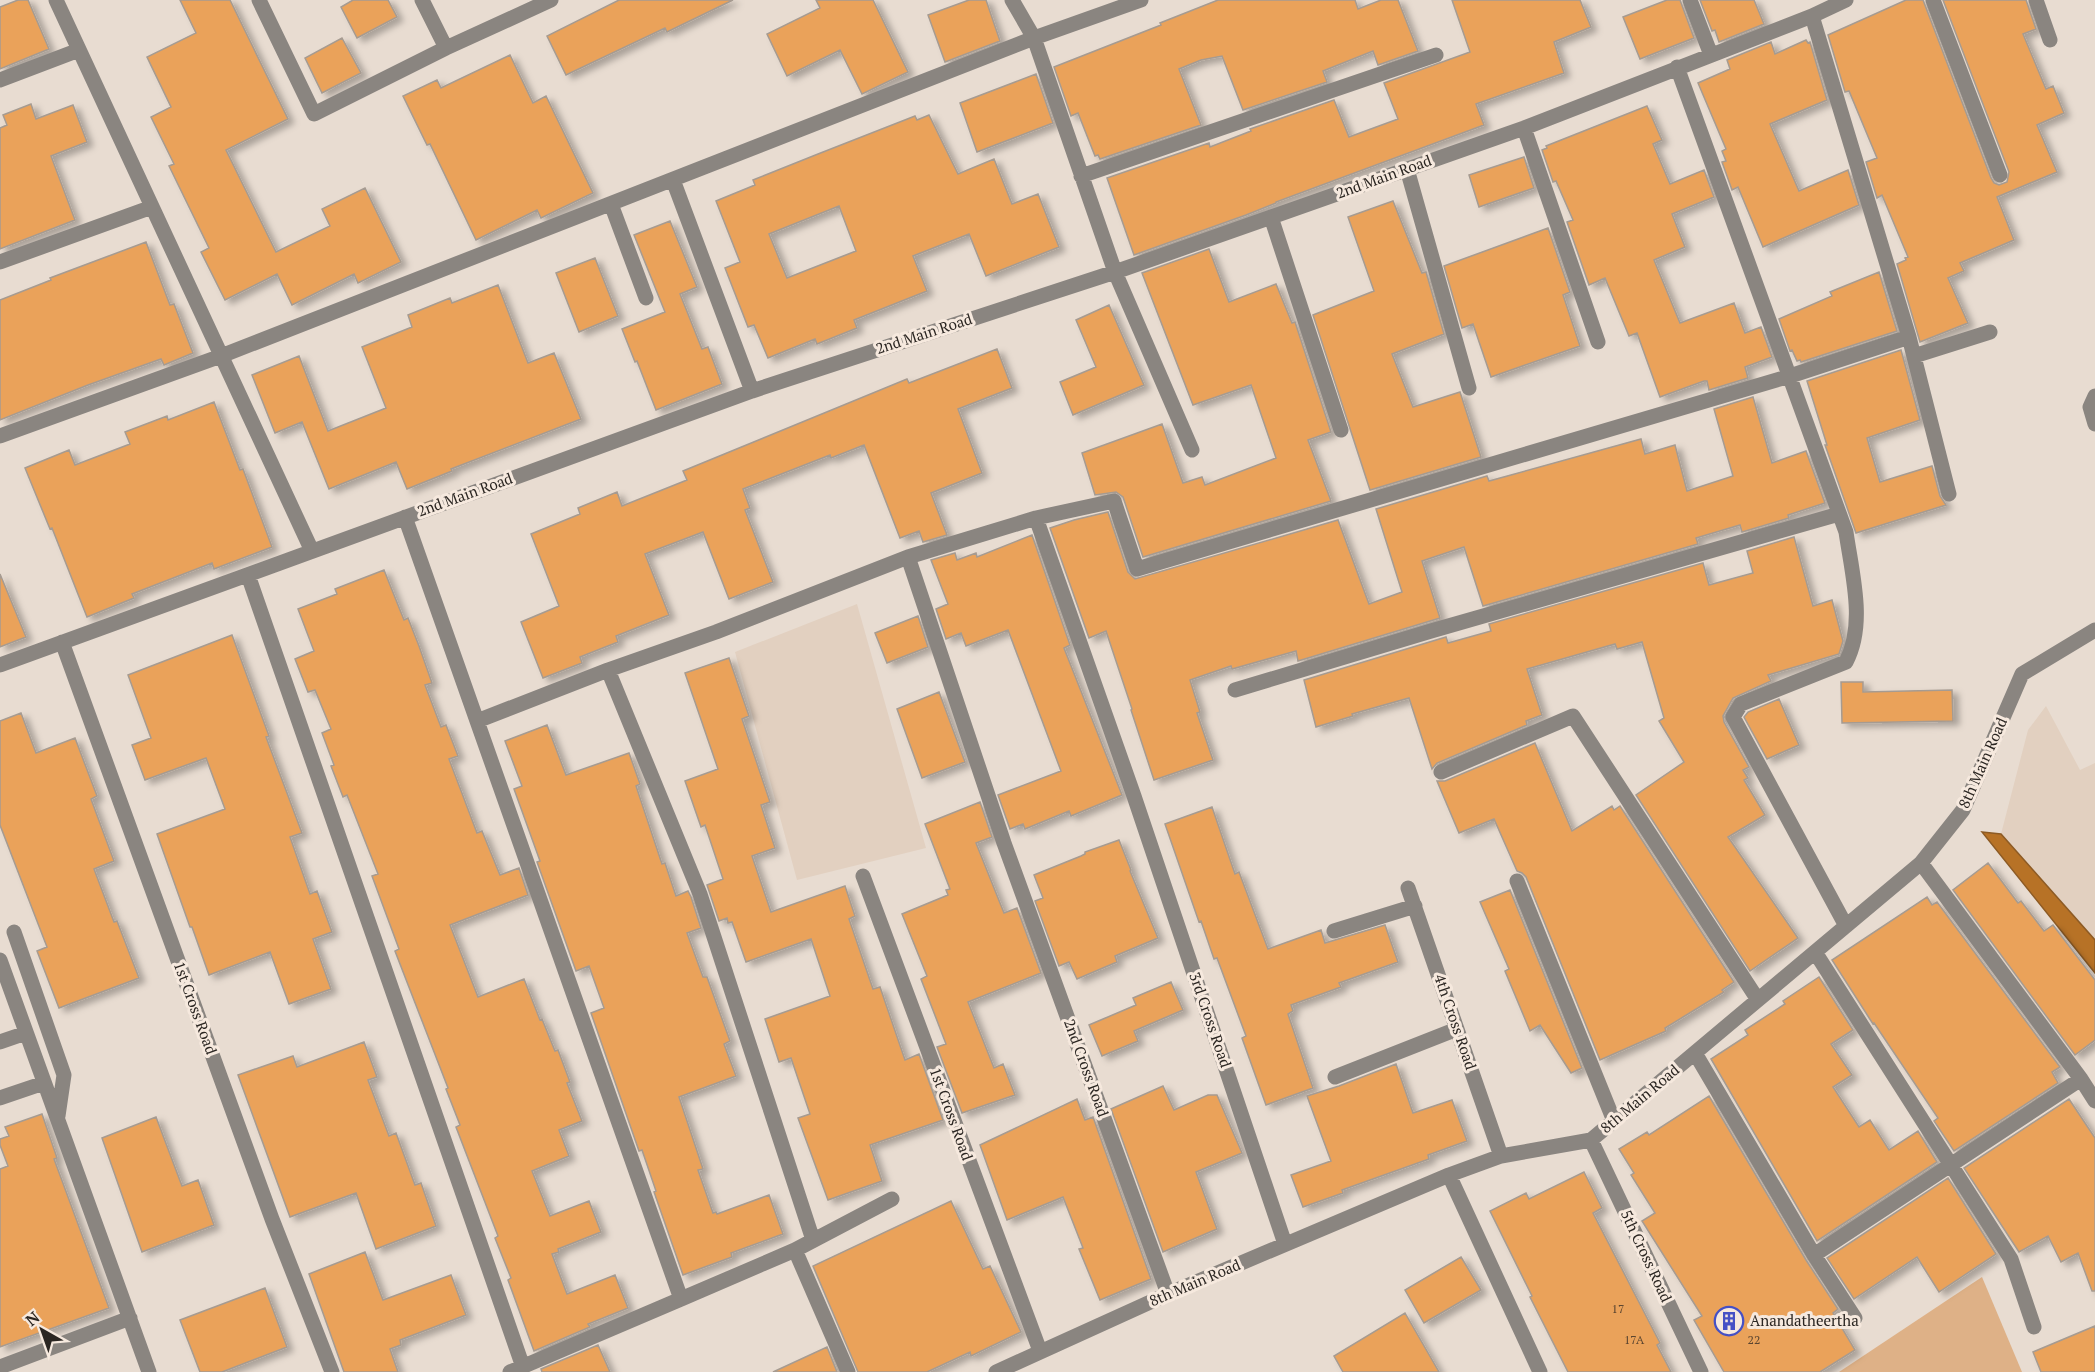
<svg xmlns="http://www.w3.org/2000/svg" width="2095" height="1372" font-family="'PT Serif',serif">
	<defs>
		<filter id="shadow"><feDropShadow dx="6" dy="4" stdDeviation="3" flood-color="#0004"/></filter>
	</defs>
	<rect width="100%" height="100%" fill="#e8dcd1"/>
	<path fill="#e2d0c0" d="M857,604l69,244 -129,32 -62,-228z
		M2046,706l34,64 15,-7v177l-94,-106 27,-104z"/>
	<path fill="#deb187" d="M1982,1277l40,95h-183z"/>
	<path fill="#b77226" stroke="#8d5b25" stroke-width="1.5" d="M1982,832l19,2 94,106v33z"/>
	<path fill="#eaa25a" stroke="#a69b91" stroke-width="1.5" fill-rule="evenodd" filter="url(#shadow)" d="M18,0h10l21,49 -49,20v-62z
		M180,0h50l58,119 -62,31 50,102 54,-26 -8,-17 43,-21 36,74 -43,21 -4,-9 -62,31 -15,-31 -52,26 -24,-48 8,-4 -40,-82 5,-2 -23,-47 20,-10 -24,-50 49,-24z
		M353,0h35l9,17 -40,21 -16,-31z
		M619,0h114l-66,32 -2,-4 -99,47 -19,-39z
		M816,0h57l35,72 -46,22 -22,-44 -53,26 -20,-42 53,-26z
		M969,0h17l14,41 -55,21 -17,-47z
		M1218,0h137l3,9 23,-9h17l20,51 -40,14 -5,-14 -50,20 4,11 -84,28 -21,-54 -21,4 -22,9 22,56 -101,34 -2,-4 -3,1 -17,-43 -7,3 -17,-49 107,-42 -1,-2z
		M1452,0h128l11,27 -37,15 10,31 -88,31 8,21 -208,77v1l-30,12 -112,40 -27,-77 102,-35 1,4 41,-16 -1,-2 84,-29 15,37 49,-18 -14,-36 86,-31z
		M1667,0h13l14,38 -54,21 -17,-42z
		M1700,0h54l10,24 -45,18 -4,-12 -3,1z
		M1906,0h17l68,178 3,5 5,2 8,-3 2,-10 -66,-172h83l10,29 -13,5 23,55 7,-3 11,27 -27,12 20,47 -60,25 17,43 -54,23 4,8 -16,7 20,45 -48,19 -23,-78 9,-4 -1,-2 3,-1 -26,-62 -5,3 -11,-36 11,-4 -28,-67 -4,1 -17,-57z
		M342,38l19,35 -39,20 -17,-35z
		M1806,40l2,3 2,-1 17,58 -57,24 29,67 49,-21 11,35 -96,42 -25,-60 -6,3 -10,-28 4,-1 -4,-10 4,-2 -28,-66 32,-14 -3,-9 44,-18 4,12z
		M510,55l23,48 13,-7 47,97 -52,25 -4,-8 -61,30 -46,-96 -3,1 -24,-49 34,-16 4,8z
		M1036,74l17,49 -76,29 -17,-49z
		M31,104l5,15 37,-14 14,37 -36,14 24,64 -75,29v-121l7,-3 -4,-10z
		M1647,106l15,34 -9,4 17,40 34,-14 10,27 -42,17 13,33 -31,13 26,63 54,-20 11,30 16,-6 11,30 -27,10 3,11 -39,12 -2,-9h-3l-44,16 -23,-64 -8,3 -24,-58 -16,7 -22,-63 6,-2 -17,-39 -3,1 -11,-32 5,-2 -1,-2z
		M929,115l29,59 36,-15 18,45 26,-10 21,53 -73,29 -17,-42 -56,22 14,35 -73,29 3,8 -40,16 -2,-5 -47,19 -14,-33 -6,2 -23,-59 15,-6 -24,-61 39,-16 -2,-5 65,-26 97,-38 2,4zM839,206l17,45 -69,27 -18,-44z
		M1524,157l10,31 -55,19 -10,-32z
		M1393,201l29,72 4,-1 18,62 -52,20 21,53 47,-15 21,65 -111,33 -57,-175 61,-24 -26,-74z
		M670,221l27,66 -17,7 22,55 6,-2 14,37 -66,26 -19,-49 -2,1 -13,-33 43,-17 -31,-77z
		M1548,228l22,64 -7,3 17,51 -89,31 -18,-53 -11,4 -18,-62z
		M146,242l24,63 4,-1 19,49 -29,12 -3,-6 -73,26 -88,35v-120l51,-20 -1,-2z
		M1209,249l20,53 47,-18 16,39 3,-1 36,110 -23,8 23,61 -188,56 -20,-60 -7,-5 -21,3 -13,-42 80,-29 21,59 19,-6 3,8 71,-27 -25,-73 -58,20 -51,-132z
		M595,258l23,58 -39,16 -23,-59z
		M1879,272l18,59 -96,31 -1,-2 -3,1 -5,-11 -2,1 -11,-32 53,-23 -2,-4z
		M498,285l30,78 26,-10 27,66 -130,50 1,2 -45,18 -11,-27 -67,27 -27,-67 -27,11 -23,-58 47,-19 29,75 58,-23 -24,-61 50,-20 -4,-12 42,-17 2,5z
		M1109,305l35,80 -71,30 -13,-33 36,-15 -20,-47z
		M997,349l15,39 -54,21 24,64 -51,20 16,42 -24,7 -4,-11 -19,7 -36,-93 -33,13 -1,-3 -87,34 7,19 -5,2 28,72 -44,17 -26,-67 -58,22 24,61 -53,21 2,6 -38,15 2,6 -39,15 -22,-56 38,-16 -28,-72 49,-20 -2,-6 39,-16 5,14 65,-26 -4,-9 224,-92 2,4z
		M1901,350l19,70 -53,18 13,44 52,-16 8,30 6,9 -90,28 -31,-88h2l-20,-64z
		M1753,397l19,66 34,-12 19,52 -37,12 1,3 -47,14 -2,-7 -44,13 2,6 -215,62 -19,-59 -42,14 18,57 -142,43 -2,-10 -64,18 -1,-3 -41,14 10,32 -3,1 16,47 -59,20 -23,-70 1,-1 -26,-78 -17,7 -39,-110 24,-8 34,-8 20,60 7,7 203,-59 31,84 33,-12 -26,-83 111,-33 2,5 152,-42 4,15 30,-9 12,46 46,-15 -19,-67z
		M214,402l26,68 3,-1 29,78 -58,22 -2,-6 -80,31 2,4 -47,19 -35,-89 -2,1 -25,-61 44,-18 6,15 55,-21 -5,-12 42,-16 1,4z
		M1032,535l38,110 -6,3 58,147 -51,21 -2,-5 -44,18 -2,-5 -13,5 -12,-34 63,-24 -53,-141 -42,16 -5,-13 -15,6 -10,-30 12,-5 -17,-44 24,-7 2,7 19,-7 1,4z
		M1794,537l19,69 19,-6 11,41 -4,13 -71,21 3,6 -38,17 -10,18 1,6 25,45 -6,3 5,8 -4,2 21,35 -37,22 70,101 -48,33 -114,-176 48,-33 -25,-41 5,-3 -22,-76 -25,7 -2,-5 -88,25 15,46 -16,6 1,4 -90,38 -5,6 -23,-71 -57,16 1,2 -37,11 -12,-47 142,-43 2,6 43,-12 -2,-7 214,-61 6,22 44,-12 -6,-22z
		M384,570l20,50 4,-2 11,28 13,37 -7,2 16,42 5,-2 12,31 -9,3 28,74 5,-2 18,44 19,-7 9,27 -78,30 28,72 46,-18 16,41 2,-1 13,32 3,-1 12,32 -3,1 15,38 -23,9 10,26 -37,15 18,45 39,-15 12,31 -43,17 1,3 -7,2 15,40 48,-19 13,33 -40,16 2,3 -56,24 -26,-71 3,-2 -16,-40 3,-2 -42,-109 4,-2 -14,-36 2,-1 -53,-137 4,-2 -27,-73 6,-2 -31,-79 -4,2 -12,-31 3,-1 -12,-32 9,-4 -16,-39 -7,2 -13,-33 19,-8 -16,-42 39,-15 -2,-5z
		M0,574l26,63 -26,10z
		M918,616l10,31 -41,16 -12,-30z
		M232,635l37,101 -3,1 36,96 -12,4 20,57 7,-3 15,41 -19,7 18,50 -42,15 -19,-52 -61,23 -17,-48h-2l-33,-93 68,-25 -19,-51 -61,22 -13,-35 19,-7 -23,-63z
		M729,658l20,58 -7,3 28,83 -9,3 14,43 -23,8 19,56 74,-26 10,30 -6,3 24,70 7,-2 25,73 14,-6 24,66 -73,25 12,36 -54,19 -30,-82 12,-4 -19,-56 -12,4 -14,-43 65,-23 -19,-57 -65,23 -14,-40 -4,1 -1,-5 -8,3 -12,-36 16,-6 -18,-54 -4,2 -16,-46 33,-12 -33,-96z
		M1841,682h22v10l89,-2 1,31 -111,2z
		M939,692l26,70 -43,16 -25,-69z
		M1779,699l20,46 -32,14 -23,-42 4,-5z
		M21,713l15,40 39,-15 22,58 -6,3 23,62 -20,8 20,53 3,-1 22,57 -80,30 -22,-57 10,-4 -47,-122v-104z
		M547,725l19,50 63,-22 11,31 -4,2 26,78 3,-1 11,33 12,-5 3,6 10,31 -14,5 16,44h4l23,64 -6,3 12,32 -57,21 24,72 -5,1 15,43 3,-1 1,2 52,-19 14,39 -52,19 1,4 -49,18 -29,-83 2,-1 -14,-41 -3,1 -48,-138 13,-5 -15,-42 -13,5 -39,-109 3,-1 -26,-72 8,-3 -17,-45z
		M1535,743l37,88 40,-25 2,4 6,-4 114,176 -12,8 2,2 -59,36 1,3 -66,29 -74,-183 -4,-4 -5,-2 -23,-52 -35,14 -22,-52h8z
		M980,802l12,35 -16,6 28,70 13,-5 24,65 -73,29 26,66 9,-4 12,31 -53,18 -25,-66 9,-3 -25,-65 6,-3 -25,-62 46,-19 -2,-5 4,-1 -25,-65z
		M1212,807l23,67 4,-2 29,77 53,-19 4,13 60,-18 13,37 -59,21 2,4 -50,18 2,6 -5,3 25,74 -47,17 -24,-67 4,-2 -29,-78 -3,1 -13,-38 -2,1 -34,-98z
		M1119,840l12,30 -1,1 28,67 -43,18 2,6 -40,17 -8,-17 -10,4 -24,-65 8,-3 -9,-23 47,-19 4,-2v-2z
		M1988,863l30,40 3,-2 23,30 9,-6 42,55v60l-20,15 -122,-165z
		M1510,890l72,178 -11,5 -31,-48 -10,6 -25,-60 4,-2 -29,-67z
		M1927,897l5,8 5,-3 123,165 -8,5 6,11 -104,68 -20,-30 4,-3 -64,-95 -1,1 -41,-64z
		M1819,977l34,53 -22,14 21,31 -19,12 26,40 11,-7 19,30 29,-19 19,31 -120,79 -106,-182 37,-24 -3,-5 40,-26 -2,-3z
		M1171,982l12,28 -49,21 4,10 -36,15 -13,-31 47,-20 -3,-7z
		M364,1042l13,35 -9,3 21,56 7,-3 19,52 6,-2 15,43 -60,23 -20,-56 -66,24 -52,-142 55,-19 4,11z
		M1396,1064l17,49 39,-13 15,41 -39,14 1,4 -87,31 1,3 -40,14 -12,-32 40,-14 -24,-65 32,-10z
		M1163,1086l11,24 34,-15h9l25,58 -46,19 21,57 -54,23 -52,-143z
		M1709,1096l97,164 32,49 -5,4 22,37 -35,22h-96l-30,-52 8,-4 -60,-95 13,-8 -24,-38 3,-2 -15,-24 28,-17 2,3z
		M1077,1099l8,21 8,-3 58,162 -51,21 -21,-51 4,-1 -20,-51 -56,23 -27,-75z
		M2069,1099l26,39v153h-3l-14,-38 -17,9 -13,-26 -29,16 -55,-84z
		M42,1114l15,44 -3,1 55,149 -109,39v-178l8,-3 -8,-21v-6l9,-3 -4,-9z
		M156,1117l26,69 16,-6 16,45 -72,27 -40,-114z
		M1584,1172l18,36 -9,5 67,130 -3,2 14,27h-103l-38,-75 2,-1 -42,-85 36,-18 3,6z
		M1948,1178l48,76 -57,38 -22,-35 -63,42 -27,-41z
		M951,1201l32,68 7,-3 31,66 -50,24 -1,-4 -43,20h-69l-45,-106z
		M365,1252l18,48 68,-25 15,40 -66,25 1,5 -11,4 8,23h-54l-35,-98z
		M1461,1257l20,33 -57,33 -19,-33z
		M265,1288l22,59 -65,25h-22l-20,-52z
		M1405,1313l34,59h-96l-9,-16z
		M2095,1326v46h-54l-8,-20z
		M598,1345l12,27h-68l-1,-3z
		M827,1347l10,25h-64z"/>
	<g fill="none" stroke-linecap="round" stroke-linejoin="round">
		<path stroke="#8a8580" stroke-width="15" d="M56,0l256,551
			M259,0l55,114 132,-66 105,-48
			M422,0l24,48
			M1012,0l22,38 81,234 77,178
			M1690,0l21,55
			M1933,0l67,175
			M2036,0l14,40
			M1677,67l169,465c6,42 20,92 0,130l-105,42 -8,13 113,209
			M0,80l79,-30
			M1524,128l74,214
			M1407,169l62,219
			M1081,176l355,-121
			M673,180l79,211
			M611,204l35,94
			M1271,217l70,213
			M0,262l152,-55
			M1909,337l40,157
			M1914,356l76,-24
			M2095,396l-5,11 5,17
			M0,436l221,-80 813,-318 107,-38
			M405,517l276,782 -171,73
			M1036,518l98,278 151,448
			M908,557l96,286 164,451
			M248,575l275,792
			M62,642l210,577 60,153
			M0,665l752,-274 363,-119 409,-144 288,-112 34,-16
			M1235,690l196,-59 408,-117
			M477,721l131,-51
			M1441,772l132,-56 185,284
			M1921,863l160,216 14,22
			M863,876l177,475
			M1517,881l97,240
			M1408,888l93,268
			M1334,931l81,-25
			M14,932l50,143 -6,41
			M1815,952l196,307 23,68
			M0,960l149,412
			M0,1042l26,-9
			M1695,1053l119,202 41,63
			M1335,1077l122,-48
			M0,1098l44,-15
			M1591,1140l110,232
			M1449,1175l91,197
			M813,1240l-113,-346 -92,-224 108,-38 192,-75 128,-39 78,-17 23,68 653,-193 119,-39 -97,-321
			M795,1250l53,122
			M1814,1255l267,-176
			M681,1299l114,-49 97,-51
			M0,1367l130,-49
			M996,1372l172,-78 281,-119 52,-19 90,-16 330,-277 42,-53 59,-136 73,-44"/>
	</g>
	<defs>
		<g id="building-ring" transform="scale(1.5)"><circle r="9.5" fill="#f6e9de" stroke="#4550c5" stroke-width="1.5"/><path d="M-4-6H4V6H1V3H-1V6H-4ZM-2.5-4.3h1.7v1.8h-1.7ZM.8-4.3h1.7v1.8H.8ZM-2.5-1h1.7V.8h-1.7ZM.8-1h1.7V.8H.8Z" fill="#4550c5"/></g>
	</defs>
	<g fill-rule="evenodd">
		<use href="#building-ring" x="1729" y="1321"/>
	</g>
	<g text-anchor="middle" stroke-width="6" stroke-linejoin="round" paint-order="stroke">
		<g font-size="12" fill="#5b4530">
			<text x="1618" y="1313">17</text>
			<text x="1634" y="1344">17A</text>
			<text x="1754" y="1344">22</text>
		</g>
		<g font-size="15" fill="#2b2622" stroke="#f6e9de">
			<text transform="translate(1384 177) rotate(-20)" y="5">2nd Main Road</text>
			<text transform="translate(924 334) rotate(-18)" y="5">2nd Main Road</text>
			<text transform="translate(465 495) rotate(-20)" y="5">2nd Main Road</text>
			<text transform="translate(1983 763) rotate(-66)" y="5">8th Main Road</text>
			<text transform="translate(195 1008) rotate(70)" y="5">1st Cross Road</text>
			<text transform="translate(1210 1020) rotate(71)" y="5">3rd Cross Road</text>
			<text transform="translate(1455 1022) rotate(71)" y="5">4th Cross Road</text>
			<text transform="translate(1086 1068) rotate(70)" y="5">2nd Cross Road</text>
			<text transform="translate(1640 1099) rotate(-40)" y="5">8th Main Road</text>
			<text transform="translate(951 1114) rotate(70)" y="5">1st Cross Road</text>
			<text transform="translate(1646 1256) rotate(65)" y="5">5th Cross Road</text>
			<text transform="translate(1195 1283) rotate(-23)" y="5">8th Main Road</text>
		</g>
		<g font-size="15" fill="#2b2622" stroke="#f6e9de" text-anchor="start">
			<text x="1750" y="1326">Anandatheertha</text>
		</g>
	</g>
	<g transform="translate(42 1330) rotate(320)" stroke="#f6e9de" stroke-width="4.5" paint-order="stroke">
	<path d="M0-4.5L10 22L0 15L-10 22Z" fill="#2b2622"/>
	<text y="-9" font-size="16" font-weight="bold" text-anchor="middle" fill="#2b2622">N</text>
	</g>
</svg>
